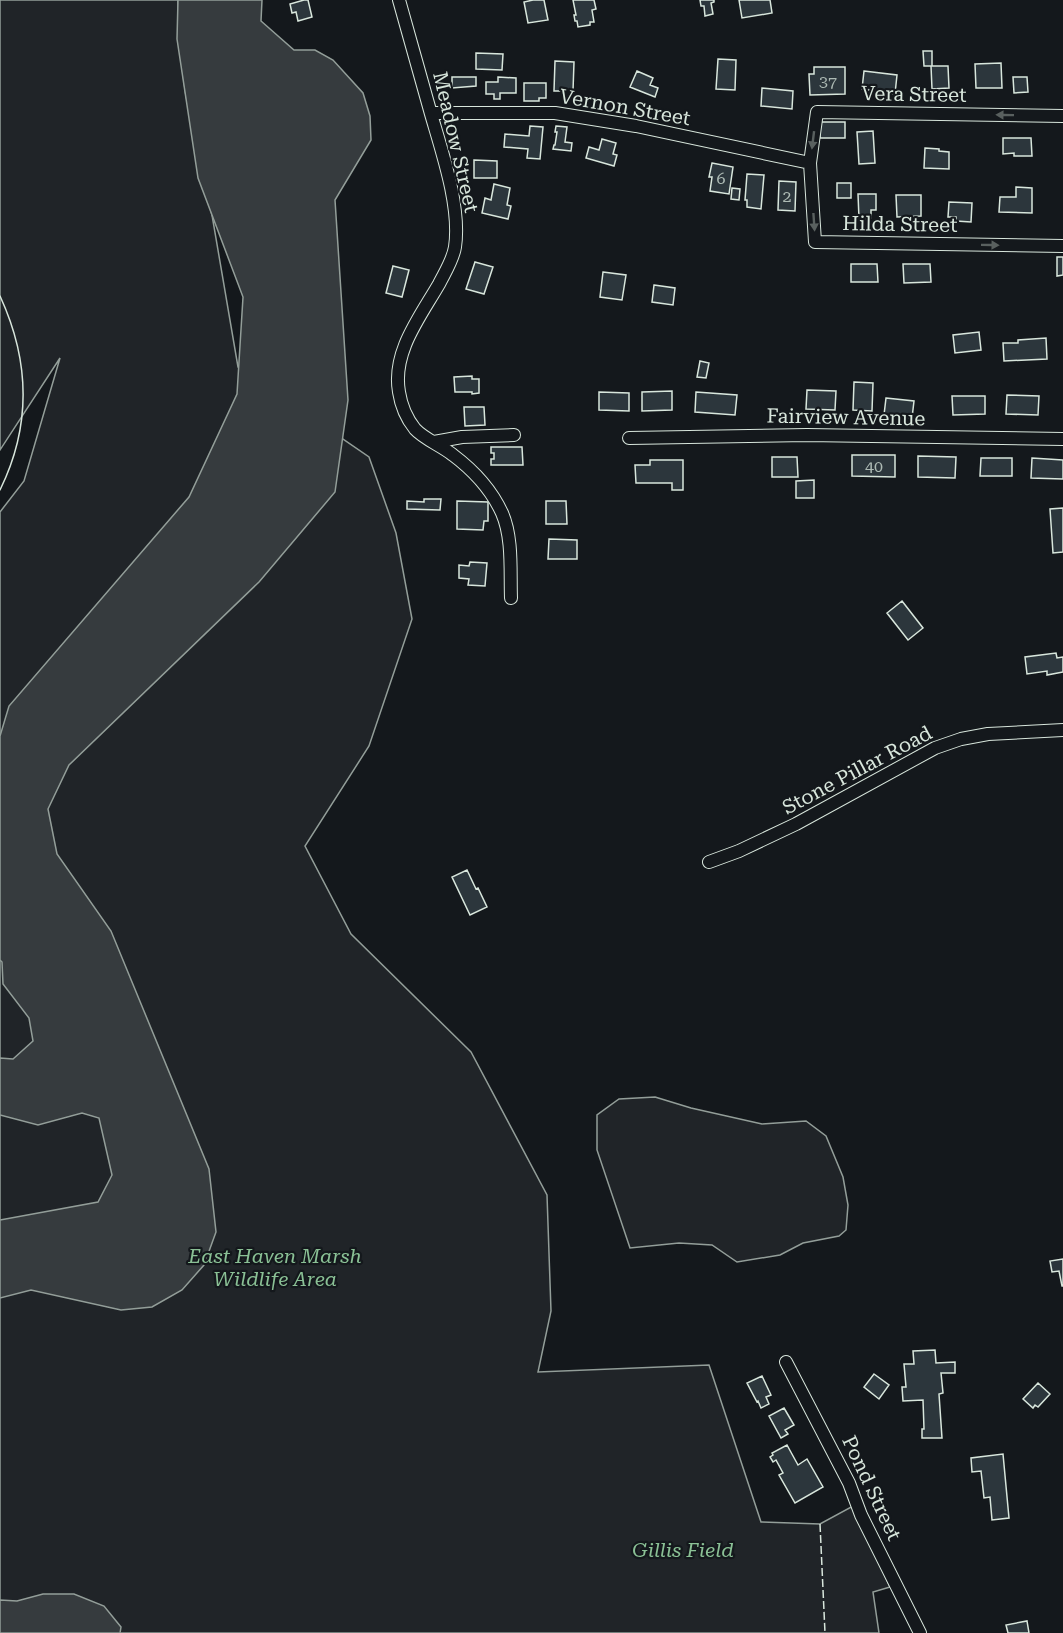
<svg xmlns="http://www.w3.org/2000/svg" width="1063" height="1633" font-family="'Roboto Serif',serif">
	<rect width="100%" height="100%" fill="#14181c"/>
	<path fill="#202428" stroke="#939e99" stroke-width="1.5" d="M0,0h178v39l8,57 26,119 26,152 131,90 27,76 16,86 -43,127 -64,100 46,88 120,118 76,143 4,116 -13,61 171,-7 52,157 59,2 33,-18 37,81 -17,5 6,41h-879v-1121l24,-31 36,-123 -60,92z
		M655,1097l36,11 71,16 44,-3 20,15 17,41 5,28 -2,25 -7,6 -36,7 -23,12 -43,7 -25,-17 -33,-2 -49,5 -33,-98v-35l22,-16z"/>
	<path fill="#363b3e" stroke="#939e99" stroke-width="1.5" d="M178,0h84l-1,21 33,29h21l18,10 30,33 7,23 1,24 -36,60 13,200 -13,92 -76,90 -190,183 -21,44 9,45 54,77 98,238 7,63 -12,33 -22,25 -30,17 -31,3 -90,-20 -31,8v-78l98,-18 14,-27 -13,-57 -17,-5 -44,12 -38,-10v-57l13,1 20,-18 -4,-23 -26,-34 -1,-22 -2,-2v-224l9,-30 180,-209 48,-103 6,-97 -45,-119 -21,-139z
		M43,1594h31l30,12 17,21 -1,6h-120v-33l17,1z"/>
	<path fill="#2c363c" stroke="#d8e6dc" stroke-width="1.5" d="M304,0h4l4,17 -14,4 -2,-9 -4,1 -2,-9z
		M533,0h11l4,20 -20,3 -4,-21z
		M573,0h21l2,9 -4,1 2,12h-4v3l-12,2 -1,-6h-2l-1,-6h2z
		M700,0h14v2l-3,1 2,11 -8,2 -1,-10h-3z
		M739,0h31l2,13 -30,5z
		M923,51h9v15h16l1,22 -17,1 -1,-23h-7z
		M476,53l27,1 -1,16 -26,-1z
		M718,59l18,1 -1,30 -19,-1z
		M555,61l19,1 -1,29h-19z
		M1001,63l1,25h-26l-1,-24z
		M814,67h31v27l-35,1 -1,-21h5z
		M637,71l16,7 -3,7 8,3 -3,9 -25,-10z
		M864,71l33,4 -2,19 -33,-5z
		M452,77h24v9l-24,2z
		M498,77l18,1v15h-16v6h-6v-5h-8v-12h12z
		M1013,77h14l1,15 -14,1z
		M524,83h22v15h-7v3h-15z
		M762,88l31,3 -1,18 -31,-3z
		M820,122h25v16h-25z
		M530,126l13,1 -3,32 -13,-1 1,-9 -24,-2 1,-13 24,2z
		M556,126l11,1 -2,15 7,1 -1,8 -18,-2 1,-4h1l2,-13h-2z
		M873,131l2,32 -16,1 -2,-32z
		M1003,138h28l1,18h-18v-3l-11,1z
		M602,139l14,4 -3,11 4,1 -3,11 -28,-8 3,-11 10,3z
		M925,148l14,1v2l10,1v17l-25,-1z
		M474,160l23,1v17h-23z
		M712,163l21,4 -4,27 -19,-3 2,-14h-3z
		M747,174l17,1 -3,34 -14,-2v-7h-2z
		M779,181l17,1 -1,29 -17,-1z
		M837,183h14v15h-14z
		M494,184l16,4 -3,17 4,1 -3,13 -26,-6 3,-15 6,2z
		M1016,187l16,1v25l-33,-1 1,-15h16z
		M732,188l8,1 -1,11 -8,-1z
		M858,194h18v16h-5v8l-12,1z
		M896,195h25v21l-24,1z
		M949,202l23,1 -1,19 -15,-1v-4h-8z
		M1057,257h6v18l-6,1z
		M475,262l18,5 -9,27 -18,-5z
		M851,264h26l1,18h-27z
		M903,264h27l1,18 -27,1z
		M393,266l16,4 -7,27 -16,-4z
		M603,272l23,3 -4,25 -22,-3z
		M654,285l21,3 -2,17 -21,-3z
		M979,332l2,18 -26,3 -2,-18z
		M1046,338l1,21 -43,2 -1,-18h15v-3z
		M700,361l9,2 -3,15 -9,-1z
		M472,376v3h7v14l-7,1v-2h-17l-1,-15z
		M854,382l19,1 -1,28 -19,-1z
		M807,390l29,1 -1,19 -29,-1z
		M672,391v19l-30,1v-19z
		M599,392l30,1v18l-30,-1z
		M696,392l41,3 -2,20 -40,-3z
		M1007,395l32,1 -1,19 -32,-1z
		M952,396h33v18l-32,1z
		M886,398l28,3 -2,17 -28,-3z
		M464,407h20l1,18 -20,1z
		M491,447h31l1,18h-32v-6h3v-6h-3z
		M852,455h43v22l-43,-1z
		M918,456l38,1 -1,21 -37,-1z
		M772,457h25l1,20h-26z
		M981,458h31v18h-32z
		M1032,458l31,2v19l-32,-1z
		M650,460h33v30h-11v-7h-36l-1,-18h15z
		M814,480v18h-18v-17z
		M424,499h17l-1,11 -33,-1v-8l17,1z
		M457,501l31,1v19h-4l-1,9 -26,-1z
		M546,501h20l1,23h-21z
		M1063,508v44l-10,1 -3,-44z
		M549,539l28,1v19h-29z
		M470,562l17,1 -2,23 -17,-1 1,-6 -10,-1v-13l10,1z
		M902,601l21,27 -15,12 -21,-27z
		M1056,653l1,5 6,-1v15l-16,3v-4l-20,3 -2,-17z
		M467,870l9,19 2,-1 9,19 -17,8 -18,-38z
		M1063,1259v27h-1l-3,-15 -7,1 -2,-11z
		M935,1350l1,13 19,-1v11h-14l2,20 -4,1 3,44h-20v-9h2l-1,-29 -20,1 -1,-14h4l-2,-23h10l-1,-13z
		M874,1374l15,11 -10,14 -15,-12z
		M762,1376l9,19 -5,2 3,7 -8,4 -3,-7 -1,1 -10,-19z
		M1038,1383l12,11 -12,13 -3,-2 -2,3 -10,-9z
		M784,1408l10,17 -9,5 3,4 -7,4 -12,-22z
		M787,1445l11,20 9,-6 16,28 -28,16 -16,-28 4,-2 -7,-13 -3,2 -3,-5 3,-2 -1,-2z
		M1003,1454l6,64 -17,2 -2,-23 -6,1 -3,-27 -9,1 -1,-14z
		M1027,1621l2,12h-21l-2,-8z"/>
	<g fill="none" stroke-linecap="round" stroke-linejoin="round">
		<g stroke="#d8e6dc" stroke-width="14">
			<path id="minor" d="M399,0c11,38 21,76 32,114 11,38 30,93 24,133 -2,13 -10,25 -16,37 -19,33 -47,68 -40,108 2,13 8,27 16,37 9,10 27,17 38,26 20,15 38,34 49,58 11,25 8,58 9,85
				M431,113h124l81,13 174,37
				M1063,116l-246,-4 -7,51 5,79 248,4
				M629,438l178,-3 256,4
				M434,442l28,-5 52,-2
				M709,862l30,-11 57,-27 139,-76 26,-9 27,-5 75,-4
				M786,1362l63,121 12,32 59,118"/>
		</g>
		<use href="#minor" stroke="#14181c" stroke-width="12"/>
		<path stroke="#d8e6dc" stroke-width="1.5" d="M0,296c30,65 32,129 0,194"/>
		<path stroke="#d8e6dc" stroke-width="1.5" stroke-dasharray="8 3" stroke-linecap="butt" d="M820,1524l5,109"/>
	</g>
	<defs><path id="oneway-solid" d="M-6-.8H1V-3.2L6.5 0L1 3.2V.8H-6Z" transform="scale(1.5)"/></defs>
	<g fill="#59605f">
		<use href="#oneway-solid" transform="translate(1005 115) rotate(-179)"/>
		<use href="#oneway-solid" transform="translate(813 140) rotate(97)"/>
		<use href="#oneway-solid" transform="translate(814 222) rotate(86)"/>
		<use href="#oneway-solid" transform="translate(990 245) rotate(1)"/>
	</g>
	<g text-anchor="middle" stroke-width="4.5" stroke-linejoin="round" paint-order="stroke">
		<g font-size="16" fill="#adbab4">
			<text x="828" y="87">37</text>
			<text x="721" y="184">6</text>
			<text x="787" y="202">2</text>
			<text x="874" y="472">40</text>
		</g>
		<g font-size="20" fill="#d8e6dc" stroke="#14181c">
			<text transform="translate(914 94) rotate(1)" y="7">Vera Street</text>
			<text transform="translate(625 107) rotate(10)" y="7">Vernon Street</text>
			<text transform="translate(456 142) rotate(77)" y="7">Meadow Street</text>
			<text transform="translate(900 224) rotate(1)" y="7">Hilda Street</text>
			<text transform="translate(846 417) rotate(1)" y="7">Fairview Avenue</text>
			<text transform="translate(857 770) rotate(-28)" y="7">Stone Pillar Road</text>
			<text transform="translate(872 1488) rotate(65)" y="7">Pond Street</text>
		</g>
		<g font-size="20" font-style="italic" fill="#8ac095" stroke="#14181c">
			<text x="275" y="1263">East Haven Marsh<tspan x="275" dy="23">Wildlife Area</tspan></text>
			<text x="683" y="1557">Gillis Field</text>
		</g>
	</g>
</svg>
